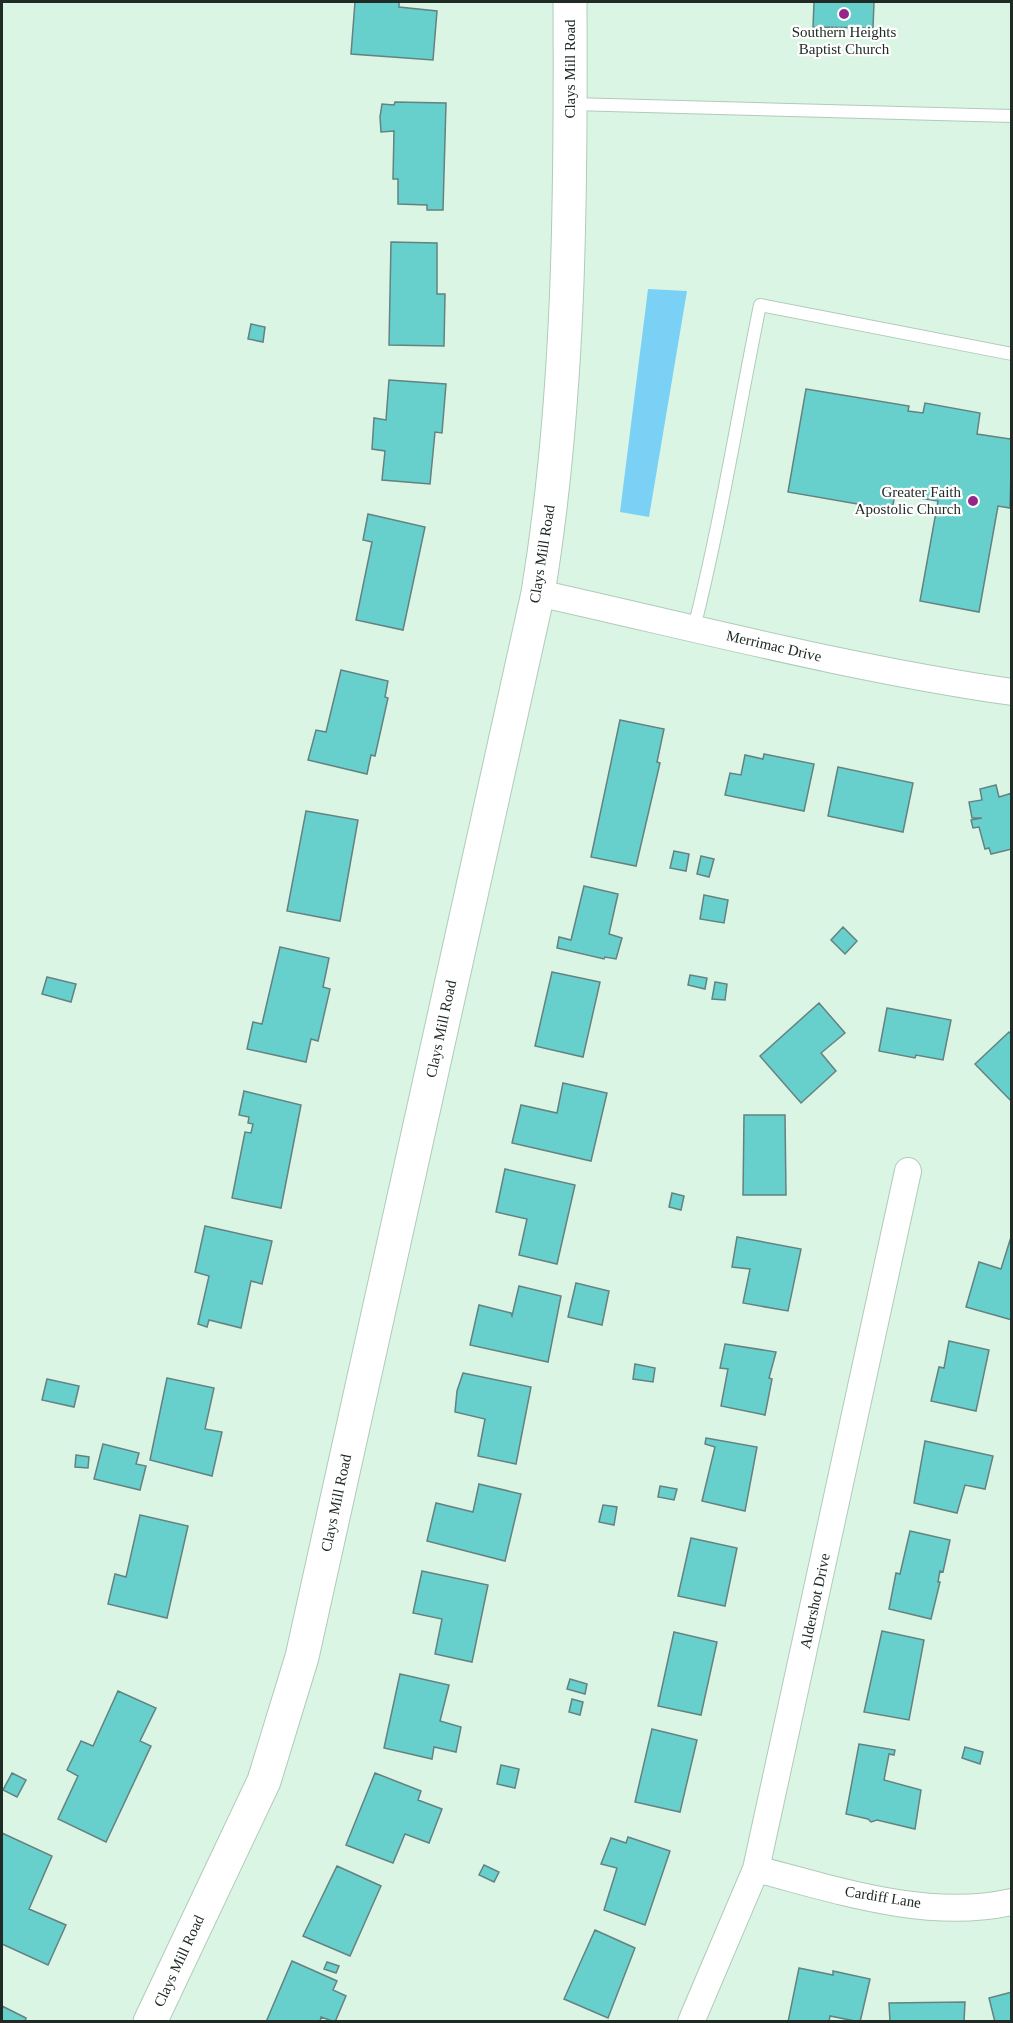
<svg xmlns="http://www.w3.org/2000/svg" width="1013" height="2023" font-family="'Times New Roman',serif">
	<rect width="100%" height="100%" fill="#dbf5e4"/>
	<path fill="#7bd1f5" d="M648,289l39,2 -38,226 -29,-5z"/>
	<path fill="#67d0cc" stroke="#648281" stroke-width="1.5" d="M355,2h44v5l38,4 -4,49 -82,-6z
		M814,2h60l-1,26 -60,-1z
		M395,102l51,1 -3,107h-16v-5l-29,-1v-25h-5l1,-48 -13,1 -1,-15 2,-13 12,1z
		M391,242l46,1v51h8l-1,52 -55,-1z
		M251,324l14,3 -2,15 -15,-3z
		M389,380l57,4 -4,49 -7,-1 -5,52 -48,-4 3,-29 -13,-2 2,-31 12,2z
		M806,389l103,17 -1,5 15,2 2,-10 55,10 -3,21 33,5 2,-4 -2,73 -12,-2 -19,106 -59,-11 18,-100 -43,-7 -3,16 -104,-18z
		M368,514l57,13 -22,103 -47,-10 16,-78 -9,-2z
		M341,670l47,11 -3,16 3,1 -13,58 -4,-1 -4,19 -59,-14 8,-30 10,2z
		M620,720l44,9 -7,33 3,1 -24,103 -45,-9z
		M764,754l50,10 -10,47 -79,-16 5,-22 11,2 4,-20 18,4z
		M838,767l75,16 -10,49 -75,-16z
		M996,785l3,12 13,-4v56l-21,5 -2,-6 -4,1 -6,-22 -6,1 -2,-8 11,-2h-10l-3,-16 13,-2 -2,-11z
		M306,811l52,9 -18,101 -53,-10z
		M674,851l15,3 -3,17 -16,-3z
		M701,856l13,3 -5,18 -12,-3z
		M584,886l34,8 -9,40 13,4 -6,21 -11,-2 -1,2 -47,-11 2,-11 12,3z
		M704,895l24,5 -4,23 -24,-4z
		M843,927l14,14 -12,13 -14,-14z
		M280,947l49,11 -6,29 7,2 -12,52 -7,-2 -5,23 -59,-13 6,-27 9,2z
		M552,972l48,10 -17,75 -48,-11z
		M690,975l17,3 -2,11 -17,-4z
		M47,977l29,7 -5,18 -29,-8z
		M715,982l12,2 -2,16 -13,-1z
		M819,1003l26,30 -24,20 15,18 -35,32 -41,-47z
		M887,1008l64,12 -8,40 -27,-5 -1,3 -36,-7z
		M1009,1032l3,3v67l-37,-38z
		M563,1083l44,10 -16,68 -79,-18 9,-38 36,8z
		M244,1091l57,14 -20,103 -49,-10 13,-66 6,1 2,-9 -5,-1 1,-6 -10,-2z
		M744,1115h41l1,80h-43z
		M505,1169l70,16 -18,79 -38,-9 8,-36 -31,-7z
		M672,1193l12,3 -3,14 -12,-3z
		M205,1226l67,15 -10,43 -11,-3 -10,47 -32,-8 -2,7 -9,-3 11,-48 -14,-4z
		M737,1237l64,12 -13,62 -45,-8 7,-34 -18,-2z
		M1011,1237h1v83l-46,-13 13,-45 22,7z
		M576,1283l33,8 -7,34 -34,-8z
		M519,1286l42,10 -13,66 -78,-17 9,-40 32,8 1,3z
		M949,1341l40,9 -13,61 -45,-10 8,-34 5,1z
		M725,1344l51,8 -7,26 3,1 -7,36 -44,-9 7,-37 -8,-1z
		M635,1364l20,4 -2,14 -20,-3z
		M463,1373l68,14 -15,77 -38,-8 7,-37 -30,-7 2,-21z
		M167,1378l47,10 -9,41 17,3 -10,44 -62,-16z
		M47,1379l32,7 -5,21 -32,-7z
		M706,1438l51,9 -12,64 -43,-10 13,-54 -10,-3z
		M925,1441l68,15 -8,33 -20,-4 -8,28 -43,-10z
		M103,1444l36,9 -3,11 10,2 -6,24 -46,-11z
		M76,1455l13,2 -1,11 -13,-1z
		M479,1484l42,10 -16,67 -78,-20 9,-38 37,9z
		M660,1486l17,3 -3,11 -16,-3z
		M603,1505l14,2 -3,18 -15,-3z
		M140,1515l48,11 -21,92 -59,-14 7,-30 11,3z
		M910,1531l40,9 -7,32 -3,-1 -2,11h2l-9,37 -42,-10 7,-36 4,1z
		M691,1538l46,10 -12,58 -47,-10z
		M422,1571l66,14 -16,77 -37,-8 7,-35 -29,-6z
		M882,1631l42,9 -15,80 -45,-8z
		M674,1632l43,10 -16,73 -43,-9z
		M400,1674l49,11 -9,36 21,6 -5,25 -22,-5 -2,12 -48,-11z
		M570,1679l17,5 -2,10 -18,-5z
		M118,1691l38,17 -16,33 11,5 -45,96 -48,-23 20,-43 -11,-6 14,-29 12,5z
		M572,1699l11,3 -3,13 -11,-3z
		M652,1729l45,11 -17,72 -45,-10z
		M859,1744l36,6 -1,5 -5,-1 -5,26 37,10 -6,39 -38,-9 -6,2 -3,-3 -22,-5z
		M965,1747l18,5 -3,12 -18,-6z
		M501,1765l18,4 -4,19 -18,-4z
		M12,1773l14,7 -9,17 -14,-7z
		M375,1773l46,18 -3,9 24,9 -13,34 -24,-9 -12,29 -47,-18z
		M2,1833l50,23 -23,53 37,16 -18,40 -46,-21z
		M628,1837l42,14 -25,74 -41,-15 13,-42 -16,-4 10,-26 15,5z
		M484,1865l15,7 -5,10 -15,-7z
		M337,1866l44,20 -31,70 -47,-20z
		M595,1930l40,18 -27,70 -44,-19z
		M292,1961l45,20 -4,9 13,6 -11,26 -14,-5 -1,5h-54z
		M327,1962l12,4 -3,7 -12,-4z
		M799,1968l34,7v-4l37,8 -10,43 -30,-6 -1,6h-41z
		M1012,1992v30h-17l-6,-24z
		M965,2002l-1,20h-74l-1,-19z
		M2,2006l24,12 -1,4h-23z"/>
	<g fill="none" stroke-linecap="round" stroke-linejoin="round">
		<g stroke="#b1cab9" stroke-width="14">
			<path id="lane" d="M572,104l440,12
				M694,628c27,-107 44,-215 66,-323l252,49"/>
		</g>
		<g stroke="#b1cab9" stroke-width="28">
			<path id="street" d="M538,593c157,35 314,76 474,99
				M756,1869c81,21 171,52 256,33
				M691,2022l65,-153 152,-698"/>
		</g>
		<g stroke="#b1cab9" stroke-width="35">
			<path id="secondary" d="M150,2022l114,-241 38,-124 236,-1064c32,-195 33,-395 32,-591"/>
		</g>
		<use href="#lane" stroke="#fff" stroke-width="12"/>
		<use href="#street" stroke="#fff" stroke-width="26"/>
		<use href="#secondary" stroke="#fff" stroke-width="33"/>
	</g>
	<g fill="#93288a" stroke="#fff" stroke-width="2">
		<circle cx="844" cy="14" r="6"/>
		<circle cx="973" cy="501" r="6"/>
	</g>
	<g text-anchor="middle" stroke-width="4.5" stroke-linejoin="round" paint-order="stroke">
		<g font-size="15" fill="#212b25" stroke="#fff">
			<text x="844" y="37">Southern Heights<tspan x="844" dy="17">Baptist Church</tspan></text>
			<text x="961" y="497" text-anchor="end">Greater Faith<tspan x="961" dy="17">Apostolic Church</tspan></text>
		</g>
		<g font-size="15" fill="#212b25" stroke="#fff">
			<text transform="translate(570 69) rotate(-90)" y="5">Clays Mill Road</text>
			<text transform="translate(542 554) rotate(-81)" y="5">Clays Mill Road</text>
			<text transform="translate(774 646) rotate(13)" y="5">Merrimac Drive</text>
			<text transform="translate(441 1029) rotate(-78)" y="5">Clays Mill Road</text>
			<text transform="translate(336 1503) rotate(-78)" y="5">Clays Mill Road</text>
			<text transform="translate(815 1601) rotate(-78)" y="5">Aldershot Drive</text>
			<text transform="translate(883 1897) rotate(9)" y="5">Cardiff Lane</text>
			<text transform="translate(179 1961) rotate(-65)" y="5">Clays Mill Road</text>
		</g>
	</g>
	<rect width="1013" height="2023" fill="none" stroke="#212b25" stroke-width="6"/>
</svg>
